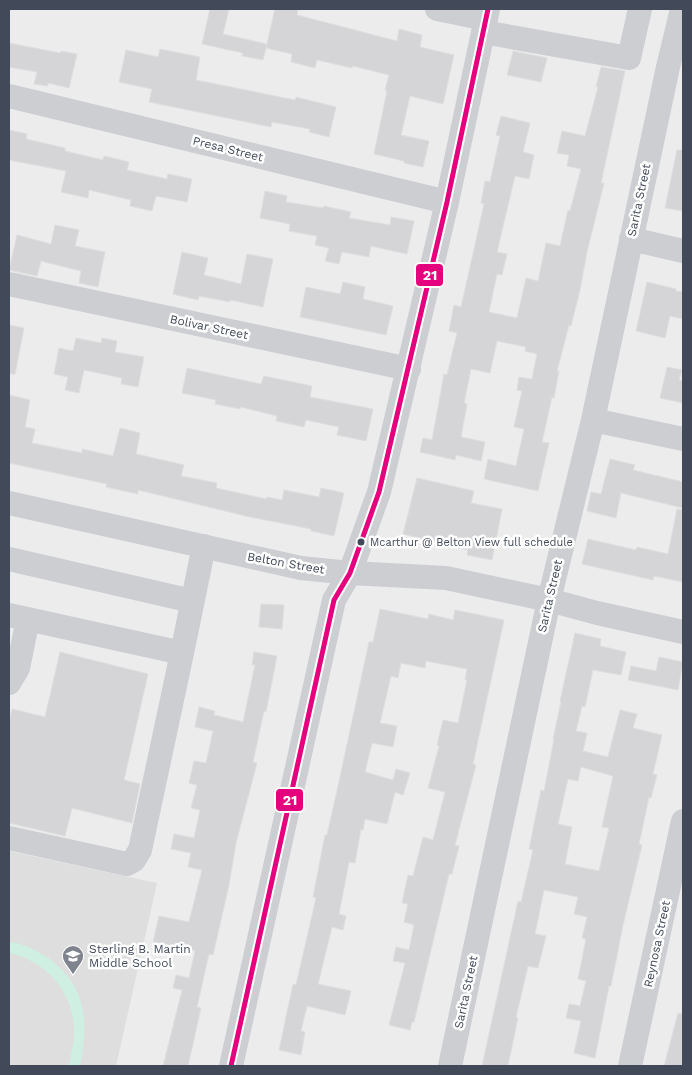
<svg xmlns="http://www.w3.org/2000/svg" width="692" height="1075" font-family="'Work Sans',sans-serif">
	<rect width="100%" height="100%" fill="#edecec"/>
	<path fill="#dedede" d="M9,851l148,32 -41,183h-107z"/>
	<path fill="#ceefe1" d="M9,942c14,1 27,8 39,16 39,28 41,64 32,108h-11c2,-12 6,-26 5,-39 -2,-37 -30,-67 -65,-74z"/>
	<path fill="#d5d5d8" stroke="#dededf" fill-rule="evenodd" d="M210,9h19l-6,25 44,10 -4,16 -21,-4 1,-3 -41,-9z
		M275,9h23l-1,6 100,26 2,-12 23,6 -2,12 34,8 -11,49 -33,-8 -9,39 28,6 -6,26 -19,-4v-2l-30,-7 13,-63 -2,-1 4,-15 -36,-9 -1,2 -35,-8 -2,8 -24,-6 1,-8 -26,-6z
		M9,43l51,10 1,-2 16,3 -8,34 -21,-5v3l-14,-2 3,-12 -28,-5z
		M160,49l40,8 -4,23 99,20 1,-3 40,10 -7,30 -20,-5 1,-3 -38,-7 -1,5 -122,-25 3,-13 -33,-7 7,-32 32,7z
		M513,51l34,7 -6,24 -34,-7z
		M601,67l24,4 -24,112h3l-17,69 -7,38 -9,36 -2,-1 -12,46h2l-5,27 -2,-1 -10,45 7,1 -11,48 -54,-12 4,-20 28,7 8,-37 -10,-2 8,-36 -5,-1 2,-13 13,2 5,-25 -12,-3 1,-4 -29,-6 -7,32 -19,-4 -7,34 3,1 -6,33 24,5 -4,19 -25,-6 -1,5 -35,-8 3,-14 9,2 12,-66 3,1 10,-42 -8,-2 5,-26 7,2 23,-103 -3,-1 4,-22 5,1 10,-46 -4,-1 5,-19 29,7 -7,29 11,3 -5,24 -14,-3 -18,76 10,2 -5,21 -5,-1 -8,38 28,6 9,-40 12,3 8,-38 14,3 8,-36 2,1 11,-42 -14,-3 2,-11 -12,-2 5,-22 23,5 13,-49h-2z
		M9,130l18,4 -1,5 39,9v3l38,9 1,-4 25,6 -2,8 40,9 1,-5 24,5 -5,23 -31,-6 -4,15 -22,-5 1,-6 -42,-10 -1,8 -27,-6 5,-21 -57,-11z
		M677,150h6v61l-18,-3z
		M265,191l22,5 -1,6 37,6 1,-2 27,6 -2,6 41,7 1,-8 23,4 -7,33 -36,-8 -2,11 -27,-5 -3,12 -14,-3 4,-13 -14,-3 2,-9 -28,-5 1,-7 -30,-6z
		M55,225l24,5 -4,16 30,6 -7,35 -19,-4 2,-12 -40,-10 -4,15 -28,-6 8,-35 34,9z
		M182,252l26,6 -4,17 37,9 6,-30 26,5 -10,48 -33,-7v2l-31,-6 -1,4 -25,-6z
		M343,282l22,5 -2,12 30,7 -7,29 -86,-18 6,-30 34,7z
		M647,282l29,7v2l7,1v27l-13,-3 -5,22 -29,-7z
		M9,325l15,3 -9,46h-6z
		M76,338l25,5 1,-5 15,3 -2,11 29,5 -6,30 -17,-3 1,-6 -38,-8 -5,23 -14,-3 3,-13 -14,-3 5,-26 14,3z
		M667,367l15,3 -3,10 4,1v22l-23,-5z
		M187,368l74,16 3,-8 48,10 -2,11 63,12 -7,32 -29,-6 2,-8 -33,-7 -2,7 -28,-6 1,-5 -36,-9 -1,2 -25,-5 1,-4 -34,-7z
		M9,395l21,5 -5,27 10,2 -3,14 50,10v-4l31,7 7,-28 20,5 -4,21 48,11 -3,11 36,7 -1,5 50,11 1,-2 15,3 2,-10 35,7 2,-9 23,5 -10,43 -23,-5v-2l-61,-12 -112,-27v4l-32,-7 1,-3 -98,-21z
		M610,459l25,6 -2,5 50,12v26l-62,-15 -5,25 -29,-7 4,-19 10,2z
		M417,478l57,13 -3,12 31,6 -10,51 -25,-5 1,-5 -65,-16z
		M677,509l6,1v72l-29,-6 -1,4 -71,-16 6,-25 48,11 1,-3 31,7z
		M261,604l23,1 -2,24 -23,-2z
		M380,609l48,10 1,-5 24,6 2,-10 49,10 -31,144 3,1 -21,80 4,1 -7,28h-3l-35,148h-2l-2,8 -21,-5 16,-62 -12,-2 3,-14 13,3 5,-25 -10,-3 4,-18 -6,-1 6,-28 5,1 10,-39 10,3 12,-48 -17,-4 11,-42 -2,-1 6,-25 15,3 9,-43h-2l2,-11 -41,-8 -1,7 -24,-5 -3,15 -7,-2 -11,47 17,3 -4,21 -21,-4 -7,29 28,8 3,-11 14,4 -7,22 -8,-3 -8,32 -22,-5 -2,11 -2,-1 -6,34 -6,-1 -10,52 7,2 -3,14 -11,-3 -14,57 33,7 -6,24 -38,-9 -6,25 4,1 -4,23 -22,-5 14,-66 3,1 20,-87 -3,-1 12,-62h2l11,-49 31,-144h4z
		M575,633l26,6 -1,7 26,6 -5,23 -28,-5 -8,37 -3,-1 -6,25 11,2 -4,18 25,6 12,-47 17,4 -4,14 29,7 -9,39 4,1 -6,23 -2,-1 -10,47 3,1 -19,80 -12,61h-2l-14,72 -21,-5 7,-32 -15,-3 3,-14 11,2 6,-25 -8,-2 8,-40 -4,-1 5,-21 -13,-3 4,-17 -34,-7 -9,44 11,2 -8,32 -10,-2 -12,51 2,1 -10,48h-26l36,-165 3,1 12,-52 -4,-1 12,-59 3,1 10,-52h-1l8,-37 -1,-1zM581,767l32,9 -11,51 7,1 -10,43 -34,-7 7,-37 -14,-3 10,-45 10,2z
		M60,652l88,22 -24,106 16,4 -8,39 -60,-15 -7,28 -56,-13v-101l3,-13 33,8z
		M254,652l23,4 -11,56 -2,-1 -11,51 4,1 -21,80 -7,42 -16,70 -4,-1 -12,53 4,1 -13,58h-25l19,-76 -9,-2 3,-13 13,3 6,-27 -42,-9 6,-26 30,6 13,-52 -14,-3 3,-14 -20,-4 3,-15 20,4 6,-28 -9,-2 6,-23 -8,-2 5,-22 12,2 7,-32 -18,-4 4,-20 16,4 -1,4 29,7 12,-57h-3z
		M659,657l24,5 -5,28 -50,-10 3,-14 25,5z
		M678,1013l5,1v52h-19z"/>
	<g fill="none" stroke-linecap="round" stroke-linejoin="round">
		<path stroke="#ccced2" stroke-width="24" d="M437,9l49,10
			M483,32l146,26 11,-49
			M9,96l438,106
			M631,239l52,12
			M9,284l400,85
			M593,420l90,19
			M9,503l292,65 49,5 96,5 103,22 48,13 86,19
			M9,559l183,42
			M9,615l173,38 22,-107
			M9,683l9,-15 10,-49
			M9,838l118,26 7,-4 6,-10 42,-197
			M231,1066l103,-466 16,-27 29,-81 68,-290 41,-193
			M450,1066l99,-466 44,-180 75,-353 14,-58
			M630,1066l53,-245"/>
		<g stroke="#fff" stroke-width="9">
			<path id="bus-1" d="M231,1066l103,-466 16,-27 29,-81 68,-290 41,-193"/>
		</g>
		<use href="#bus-1" stroke="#e5007d" stroke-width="5"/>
	</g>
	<defs>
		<g id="school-pin" transform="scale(1.125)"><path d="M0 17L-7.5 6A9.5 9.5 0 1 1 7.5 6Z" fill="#7e838d" stroke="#fff"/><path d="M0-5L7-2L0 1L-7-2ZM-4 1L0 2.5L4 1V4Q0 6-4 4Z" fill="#fff"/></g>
	</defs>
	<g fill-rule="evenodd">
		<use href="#school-pin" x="73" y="956"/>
	</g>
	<circle fill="#424a5a" stroke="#fff" stroke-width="2" cx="361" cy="542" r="4.5"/>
	<g text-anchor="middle" stroke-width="5" stroke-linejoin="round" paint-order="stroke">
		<g font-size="11" fill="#424a5a" stroke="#fff" text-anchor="start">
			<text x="370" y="546">Mcarthur @ Belton View full schedule</text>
		</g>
		<g font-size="12" fill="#424a5a" stroke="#fff">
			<text transform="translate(228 149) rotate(14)" y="4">Presa Street</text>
			<text transform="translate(639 200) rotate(-78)" y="4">Sarita Street</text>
			<text transform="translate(209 327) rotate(12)" y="4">Bolivar Street</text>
			<text transform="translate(286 563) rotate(10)" y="4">Belton Street</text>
			<text transform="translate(550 596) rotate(-77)" y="4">Sarita Street</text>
			<text transform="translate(657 944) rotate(-78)" y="4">Reynosa Street</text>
			<text transform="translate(466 992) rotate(-78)" y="4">Sarita Street</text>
		</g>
		<g font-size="12" fill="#424a5a" stroke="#fff" text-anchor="start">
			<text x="89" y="953">Sterling B. Martin<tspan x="89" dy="14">Middle School</tspan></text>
		</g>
	</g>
	<g stroke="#fff" stroke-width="2">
		<rect x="415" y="263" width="29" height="24" rx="5" fill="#e5007d"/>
		<rect x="275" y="788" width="29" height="24" rx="5" fill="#e5007d"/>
	</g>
	<g font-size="14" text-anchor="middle" font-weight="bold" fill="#fff">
		<text x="430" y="280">21</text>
		<text x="290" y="805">21</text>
	</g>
	<rect width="692" height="1075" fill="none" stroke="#424a5a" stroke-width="20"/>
</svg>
